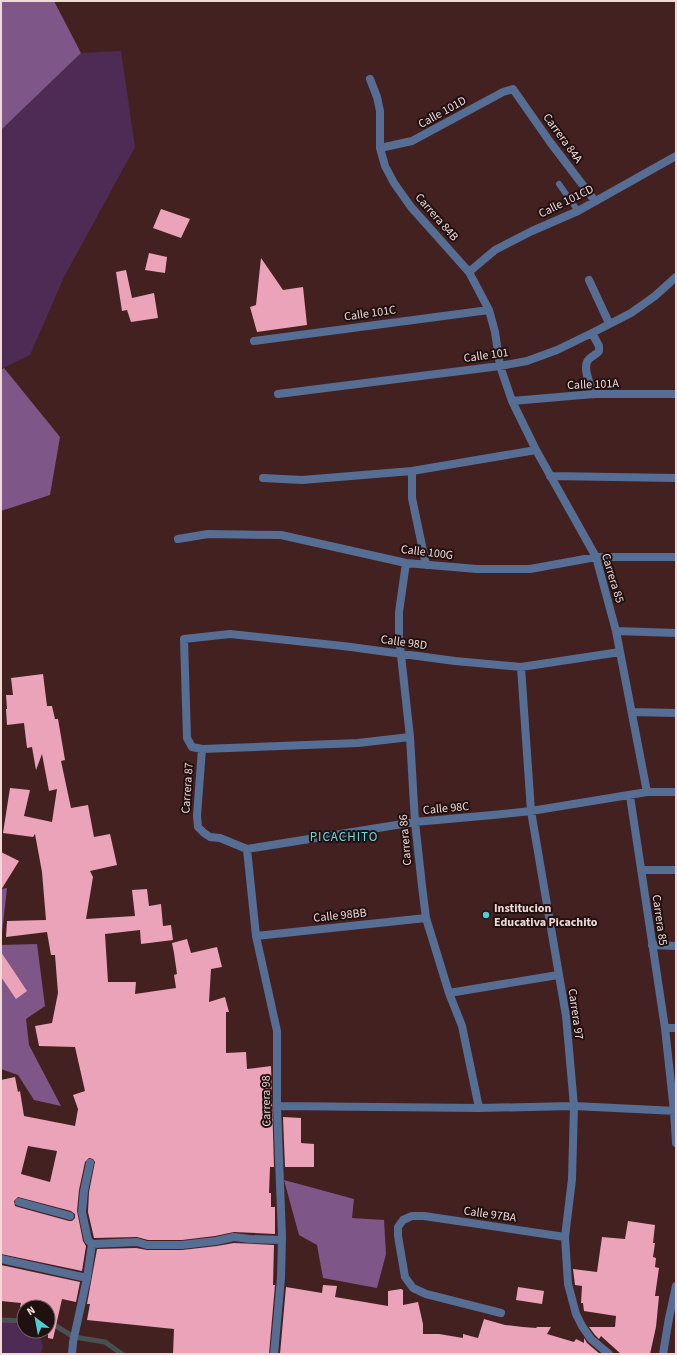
<svg xmlns="http://www.w3.org/2000/svg" width="677" height="1355" font-family="'Source Sans 3',sans-serif">
	<rect width="100%" height="100%" fill="#442121"/>
	<path fill="#4d2b54" d="M121,51l14,96 -71,130 -34,78 -29,14v-239l80,-77z
		M1,1318l23,9v4h14l5,15 -2,8h-40z"/>
	<path fill="#7e5687" d="M1,1h53l27,52 -80,77z
		M4,368l56,69 -10,58 -49,16v-141z
		M7,888l-6,54v-53z
		M37,944l8,62 -19,13 3,26 32,61 -27,-6 -16,-25 -17,-6v-124z
		M284,1180l70,19 -2,19 32,2 2,34 -9,34 -54,-10 -6,-33 -18,-10z"/>
	<g fill="none" stroke-linecap="round" stroke-linejoin="round">
		<path stroke="#485152" stroke-width="5" d="M1,1320l23,1
			M48,1323h3l23,14 31,5 17,12"/>
	</g>
	<path fill="#eaa3b8" fill-rule="evenodd" d="M161,209l29,10 -9,19 -28,-10z
		M149,253l18,4 -2,16 -20,-3z
		M261,258l22,32 20,-3 4,38 -50,7 -7,-25 6,-2z
		M126,270l6,28 22,-5 4,25 -27,4 -4,-12 -5,1 -6,-39z
		M43,674l4,32h5l3,13h3l7,41 -4,1 10,47 17,-3 6,32 16,-3 7,31 -27,6 3,6 -7,42 49,-3 -3,-26 15,-1 2,17 12,-2 2,22 8,-1 2,15 -32,4 -1,-14 -35,4 3,48h28l-1,12 41,-6 -2,-13 3,-1 -3,-21 -2,-10 15,-4 4,14 26,-6 5,20 -11,2 -2,33 16,-5 4,15h-3v41l20,-1 1,17 24,-3 3,101h-4l-1,26h2v14h4v27l-41,-2 -19,4 -33,4h-34l-11,-3 -43,1 -6,-26 1,-20 6,-30 -2,-3 -4,-1 -4,4 -6,28 -2,21 6,30 3,5 -4,25 -81,-17v-174l14,-3 3,15 2,-1 4,25 51,10 3,-17 -5,-14 12,-4 -10,-44 -36,-1 -4,-20 17,-3 6,-30 -3,-38h-4l-4,-23 -41,5 1,-16 39,-1 -4,-48 -7,-38 -2,3 -30,-4 7,-45 20,2 -6,26 28,6 5,-33 -8,2 -7,-37 -6,16 -4,-23 -5,1 -3,-25 -17,2 -1,-16h1l-1,-14h7l-2,-17zM28,1146l29,5 -7,31 -29,-8zM18,1197l53,14 4,3v4l-3,3h-3l-51,-14 -3,-1 -1,-5z
		M1,852l18,9 -18,29z
		M1,952l26,39 -11,8 -15,-22z
		M283,1117l18,1v25l13,1v23h-29z
		M628,1221l27,4 -2,18h2l-2,14 3,1 -1,9 4,1 -4,28h4l-3,31 -6,27h-29l-20,-18 -2,3 -4,-4 -6,-8h26l1,-11 -32,-5 -1,-8h-2l1,-17 -7,-1 -2,-16 24,3 5,-35 23,2z
		M234,1243l40,2 -1,40h2l-6,69h-96l1,-25 -87,-9 3,-16h-3l10,-55 39,-1 11,2h35l35,-4z
		M1,1265l79,17 -4,20 -14,-3 -9,40 -5,-1v-31h-28l1,-4 -20,-2z
		M323,1285l14,1 -2,11 53,9v-15l13,-2 2,1v15l15,-3 5,22v10h16l24,4v-4l15,4 6,-19 21,6 18,2 13,1 1,-1h14l-4,7 27,8 2,-3 8,4v-5l3,5 13,11h-320l6,-67 36,6z
		M518,1287l26,4 -2,13 -26,-4z"/>
	<g fill="none" stroke-linecap="round" stroke-linejoin="round">
		<path stroke="#576e94" stroke-width="6" d="M559,184l19,27"/>
		<path stroke="#576e94" stroke-width="8" d="M370,79l7,18 3,14v37l5,18 9,17 17,24 58,65 20,38 6,22 5,34 12,35 24,49 60,107 20,74 31,161
			M380,148l32,-7 91,-49 10,-3 37,53 45,59
			M469,272l26,-22 37,-19 46,-20 98,-55
			M589,280l20,43
			M592,333l7,13v5c-3,4 -7,5 -10,8 -8,8 2,27 5,35
			M254,341l235,-31
			M278,394l222,-28 27,-5 30,-11 35,-17 39,-20 24,-17 21,-19
			M512,401l82,-7h82
			M412,471v27l14,67
			M550,476l126,2
			M263,478l39,2 110,-9 124,-21
			M178,539l30,-5 73,1 125,28 71,6h53l66,-12h80
			M406,563l-7,49v25l11,100 5,85 7,64 4,32 23,75 13,33 17,82
			M616,631l60,2
			M620,652l-99,15 -66,-6 -112,-15 -113,-12 -46,5 3,99 5,9 10,2 -5,67 1,11 6,6 6,4 10,1 27,11 168,-27 78,-7 38,-4 116,-19h29
			M521,667l10,144 35,205 8,90 -2,73 -7,58 3,47 8,30 6,12 9,13 18,15
			M632,712l44,1
			M202,749l156,-6 52,-6
			M630,796l35,232 9,83 2,32
			M247,849l9,87 21,95v75l5,131 -1,41 -7,76
			M641,870h35
			M256,936l170,-18
			M652,945l24,1
			M449,993l109,-18
			M665,1028h11
			M277,1106l202,2 95,-2 102,5
			M90,1163l-6,28 -2,21 6,28 4,4 45,-2 10,3h35l34,-4 18,-4 16,2 32,1
			M19,1202l51,14
			M1,1259l86,19 -14,64 -1,12
			M87,1278l5,-34
			M501,1313l-75,-19 -13,-6 -8,-11 -7,-41v-9l5,-7 9,-4h12l141,21
			M663,1354l6,-36 7,-32"/>
	</g>
	<circle fill="#51ccd3" stroke="#201010" stroke-width="1.5" cx="486" cy="915" r="4"/>
	<g text-anchor="middle" stroke-width="4" stroke-linejoin="round" paint-order="stroke">
		<g font-size="12" fill="#f1d9d8" stroke="#201010">
			<text transform="translate(442 112) rotate(-29)" y="4">Calle 101D</text>
			<text transform="translate(563 138) rotate(54)" y="4">Carrera 84A</text>
			<text transform="translate(566 201) rotate(-26)" y="4">Calle 101CD</text>
			<text transform="translate(437 217) rotate(49)" y="4">Carrera 84B</text>
			<text transform="translate(370 313) rotate(-8)" y="4">Calle 101C</text>
			<text transform="translate(486 355) rotate(-8)" y="4">Calle 101</text>
			<text transform="translate(593 384) rotate(-2)" y="4">Calle 101A</text>
			<text transform="translate(427 552) rotate(7)" y="4">Calle 100G</text>
			<text transform="translate(613 578) rotate(73)" y="4">Carrera 85</text>
			<text transform="translate(404 642) rotate(8)" y="4">Calle 98D</text>
			<text transform="translate(187 788) rotate(-86)" y="4">Carrera 87</text>
			<text transform="translate(446 808) rotate(-5)" y="4">Calle 98C</text>
			<text transform="translate(405 840) rotate(-95)" y="4">Carrera 86</text>
			<text transform="translate(340 915) rotate(-6)" y="4">Calle 98BB</text>
			<text transform="translate(660 920) rotate(82)" y="4">Carrera 85</text>
			<text transform="translate(576 1014) rotate(82)" y="4">Carrera 97</text>
			<text transform="translate(266 1101) rotate(-91)" y="4">Carrera 98</text>
			<text transform="translate(490 1214) rotate(8)" y="4">Calle 97BA</text>
		</g>
		<g font-size="12" font-weight="bold" fill="#f1d9d8" stroke="#201010" text-anchor="start">
			<text x="494" y="912">Institucion<tspan x="494" dy="14">Educativa Picachito</tspan></text>
		</g>
		<g font-size="13" letter-spacing="1" fill="#6cd8de" stroke="#201010">
			<text x="344" y="841">PICACHITO</text>
		</g>
	</g>
	<rect width="677" height="1355" fill="none" stroke="#f1d9d8" stroke-width="4"/>
	<g transform="translate(36 1319) rotate(328)"><circle r="19" fill="#201010" stroke="#746060"/>
	<path d="M0-3L7 15L0 10L-7 15Z" fill="#51ccd3"/>
	<text y="-6" font-size="11" font-weight="bold" text-anchor="middle" fill="#f1d9d8">N</text>
	</g>
</svg>
